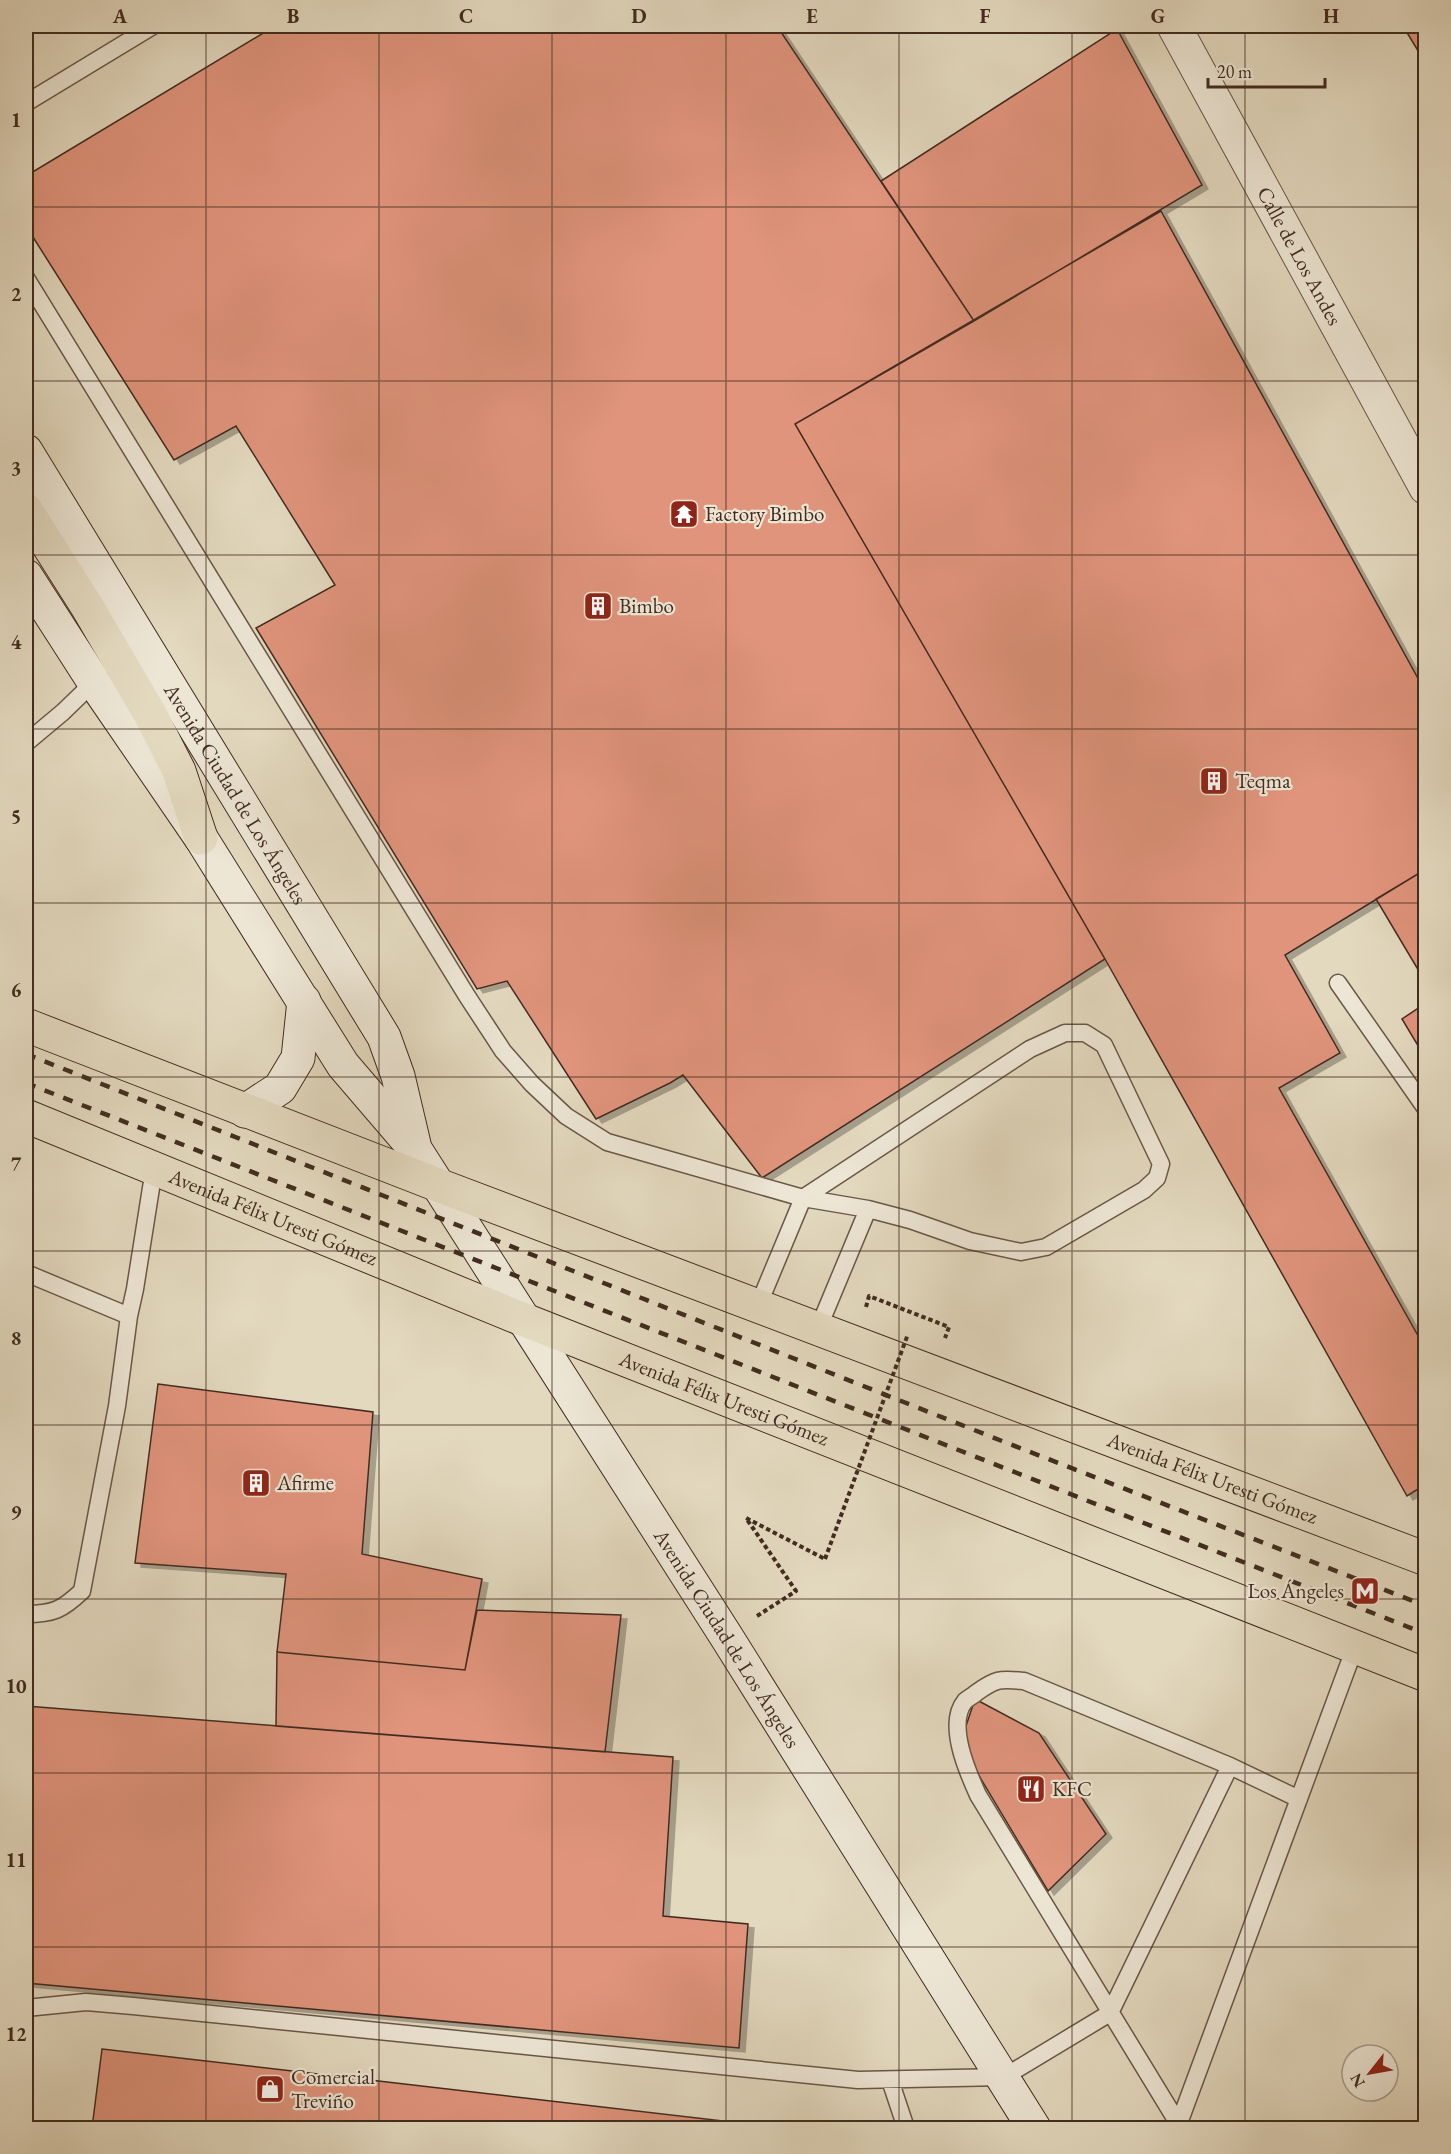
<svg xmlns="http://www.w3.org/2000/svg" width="1451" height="2154" font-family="'EB Garamond',serif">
	<defs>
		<filter id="shadow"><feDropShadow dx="6" dy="4" stdDeviation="0" flood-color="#0004"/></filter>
	</defs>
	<rect width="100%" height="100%" fill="#e3d9bf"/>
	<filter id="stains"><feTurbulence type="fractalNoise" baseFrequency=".00333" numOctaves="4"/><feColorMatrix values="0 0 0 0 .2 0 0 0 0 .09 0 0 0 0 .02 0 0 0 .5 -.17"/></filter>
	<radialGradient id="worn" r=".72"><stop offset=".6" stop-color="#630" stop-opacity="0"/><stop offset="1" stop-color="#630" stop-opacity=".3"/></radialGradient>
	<path fill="#e0947c" stroke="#422c20" stroke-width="1.5" filter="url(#shadow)" d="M275,26h502l197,295 -179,103 310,535 -343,219 -79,-103 -13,8 -74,36 -89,-138 -30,8 -221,-361 79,-43 -99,-159 -62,34 -148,-234v-50z
		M1403,26h23v38z
		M1117,29l85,156 -228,136 -93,-140z
		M1161,211l265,482v176l-141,86 55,98 -61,35 147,262v134l-19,12 -302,-537 -310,-535z
		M1426,869v114l-50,-84z
		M1426,1003v56l-24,-40z
		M158,1384l215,28 -11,142 120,25 -17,91 -188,-18 9,-78 -151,-11z
		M477,1610l144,5 -16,137 -329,-26 1,-74 188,18z
		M975,1699l64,34 67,101 -58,57 -88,-147z
		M26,1706l647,51 -10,159 85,8 -9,124 -713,-65z
		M102,2049l682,79h-692z"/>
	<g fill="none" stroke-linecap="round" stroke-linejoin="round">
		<g stroke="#6a5748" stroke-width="19">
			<path id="lane" d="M26,103l127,-77
				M26,278l441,718 36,55 29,33 34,32 41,26 196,56 65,11 42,11 60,21 51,11 25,-5 98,-57 13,-12 4,-14 -57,-119 -19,-12h-20l-35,16 -227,149 -45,108
				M26,743l37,-31 31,-30
				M1338,983l88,126
				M26,1273l103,43
				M818,1329l50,-120
				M26,1614c27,0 36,-4 56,-23l35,-185 12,-90 6,-27 19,-120
				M26,2008l60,-6 47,4 725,74 146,-3 106,-64 120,-247
				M890,2080l16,48
				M1178,2126l177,-479
				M1181,2128l-203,-333c-10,-22 -32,-71 -13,-94 3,-3 8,-5 11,-8 21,-15 24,-14 48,-12l206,85 69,33"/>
		</g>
		<g stroke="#6a5748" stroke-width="35">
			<g id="street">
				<path id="s1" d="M1174,26l252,462"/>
			</g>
		</g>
		<g stroke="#422c20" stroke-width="35">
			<g id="secondary">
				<path id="s2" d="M26,451l358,586 14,39 16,68"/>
				<path id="s3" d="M26,576l68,106 107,156 142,227 72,84 311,487 308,492"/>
				<path d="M245,1111l35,-23 18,-30 6,-57"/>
			</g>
		</g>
		<g stroke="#422c20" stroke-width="35">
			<g id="primary">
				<path id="s4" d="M26,1025l412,160 988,374"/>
				<path id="s5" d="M26,1116l496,203 904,356"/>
			</g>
		</g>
		<g stroke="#422c20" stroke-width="35">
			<path id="highway" d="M26,510l62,98 62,106 29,57 22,67"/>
		</g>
		<path stroke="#422c20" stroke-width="4" stroke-dasharray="4.5 3" stroke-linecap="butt" d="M866,1307l3,-11 80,31 -4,11
			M757,1616l39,-25 -50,-73 79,41"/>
		<use href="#lane" stroke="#ede6d5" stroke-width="16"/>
		<use href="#street" stroke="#ede6d5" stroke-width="33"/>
		<use href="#secondary" stroke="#ede6d5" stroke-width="33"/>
		<use href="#primary" stroke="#e3d9bf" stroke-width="33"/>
		<use href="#highway" stroke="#e3d9bf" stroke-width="33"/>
		<path stroke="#422c20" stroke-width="4.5" stroke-dasharray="10 10" stroke-linecap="butt" d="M26,1054l976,387 424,165
			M26,1083l1400,551"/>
		<path stroke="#422c20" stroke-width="4" stroke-dasharray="4.5 3" stroke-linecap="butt" d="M825,1559l83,-225"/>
	</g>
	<path fill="none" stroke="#422c20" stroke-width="1.5" stroke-opacity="0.55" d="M206,26v2102M379,26v2102M552,26v2102M726,26v2102M899,26v2102M1072,26v2102M1245,26v2102M26,207h1400M26,381h1400M26,555h1400M26,729h1400M26,903h1400M26,1077h1400M26,1251h1400M26,1425h1400M26,1599h1400M26,1773h1400M26,1947h1400"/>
	<defs>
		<g id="temple-square" transform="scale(1.5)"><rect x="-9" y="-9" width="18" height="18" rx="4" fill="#8f2418" stroke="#ede6d5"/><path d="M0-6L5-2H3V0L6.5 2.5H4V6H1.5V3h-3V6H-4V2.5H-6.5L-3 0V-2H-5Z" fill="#fff"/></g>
		<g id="building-square" transform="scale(1.5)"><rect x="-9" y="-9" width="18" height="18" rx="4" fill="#8f2418" stroke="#ede6d5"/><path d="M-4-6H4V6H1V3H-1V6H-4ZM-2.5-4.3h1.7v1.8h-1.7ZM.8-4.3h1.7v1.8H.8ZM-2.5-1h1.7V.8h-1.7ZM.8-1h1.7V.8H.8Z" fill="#fff"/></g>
		<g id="metro-square" transform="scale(1.5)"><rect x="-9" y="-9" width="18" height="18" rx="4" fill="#8f2418" stroke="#ede6d5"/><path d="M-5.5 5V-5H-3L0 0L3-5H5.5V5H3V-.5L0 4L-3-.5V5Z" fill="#fff"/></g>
		<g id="restaurant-square" transform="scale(1.5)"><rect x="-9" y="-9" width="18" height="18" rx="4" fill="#8f2418" stroke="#ede6d5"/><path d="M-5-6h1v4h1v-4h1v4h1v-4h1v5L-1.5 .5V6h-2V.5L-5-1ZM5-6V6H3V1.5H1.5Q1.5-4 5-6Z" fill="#fff"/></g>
		<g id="shop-square" transform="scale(1.5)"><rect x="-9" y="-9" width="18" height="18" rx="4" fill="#8f2418" stroke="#ede6d5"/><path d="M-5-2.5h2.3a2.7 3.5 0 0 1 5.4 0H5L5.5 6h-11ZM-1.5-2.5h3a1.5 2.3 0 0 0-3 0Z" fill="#fff"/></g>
	</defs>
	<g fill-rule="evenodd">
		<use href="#temple-square" x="684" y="514"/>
		<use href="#building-square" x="598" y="606"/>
		<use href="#building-square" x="1214" y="781"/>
		<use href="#building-square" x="256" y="1483"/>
		<use href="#metro-square" x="1365" y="1591"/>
		<use href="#restaurant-square" x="1031" y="1789"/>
		<use href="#shop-square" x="270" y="2089"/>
	</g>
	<g text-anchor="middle" stroke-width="4.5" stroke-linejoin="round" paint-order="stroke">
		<g font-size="21" fill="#422c20" stroke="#ede6d5">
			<text dy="7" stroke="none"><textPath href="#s1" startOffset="262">Calle de Los Andes</textPath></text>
			<text dy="7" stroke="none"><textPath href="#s2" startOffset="402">Avenida Ciudad de Los Ángeles</textPath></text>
			<text dy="7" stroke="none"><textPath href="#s5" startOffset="267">Avenida Félix Uresti Gómez</textPath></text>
			<text dy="7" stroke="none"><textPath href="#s5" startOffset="753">Avenida Félix Uresti Gómez</textPath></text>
			<text dy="7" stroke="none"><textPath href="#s4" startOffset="1270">Avenida Félix Uresti Gómez</textPath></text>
			<text dy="7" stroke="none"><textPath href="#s3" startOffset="1274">Avenida Ciudad de Los Ángeles</textPath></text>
		</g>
		<g font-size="21" fill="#422c20" stroke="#ede6d5" text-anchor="start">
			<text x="705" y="521">Factory Bimbo</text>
			<text x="619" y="613">Bimbo</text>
			<text x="1235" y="788">Teqma</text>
			<text x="277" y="1490">Afirme</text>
			<text x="1344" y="1598" text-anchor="end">Los Ángeles</text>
			<text x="1052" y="1796">KFC</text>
			<text x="291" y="2084">Comercial<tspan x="291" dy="24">Treviño</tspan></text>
		</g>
	</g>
	<rect width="1451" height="2154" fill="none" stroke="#e3d9bf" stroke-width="66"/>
	<g transform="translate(1370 2073) rotate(239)"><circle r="28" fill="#ede6d5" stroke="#a99c8d" stroke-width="1.5"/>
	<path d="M0-4.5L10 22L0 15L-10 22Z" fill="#8f2418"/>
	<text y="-9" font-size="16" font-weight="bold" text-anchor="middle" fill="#422c20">N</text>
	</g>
	<path d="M1208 78v9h117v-9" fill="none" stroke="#422c20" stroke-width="3"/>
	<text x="1217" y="78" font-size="18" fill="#422c20" stroke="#ede6d5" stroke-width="4.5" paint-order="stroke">20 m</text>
	<rect x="33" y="33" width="1385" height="2088" fill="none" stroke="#422c20" stroke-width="2"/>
	<g font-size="20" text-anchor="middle" font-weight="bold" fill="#422c20">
		<text x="120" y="23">A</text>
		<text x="293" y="23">B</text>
		<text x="466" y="23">C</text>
		<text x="639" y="23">D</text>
		<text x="812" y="23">E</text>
		<text x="985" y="23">F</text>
		<text x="1158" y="23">G</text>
		<text x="1331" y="23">H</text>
		<text x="16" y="127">1</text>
		<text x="16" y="301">2</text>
		<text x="16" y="475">3</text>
		<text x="16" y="649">4</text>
		<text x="16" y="823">5</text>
		<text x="16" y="997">6</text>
		<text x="16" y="1171">7</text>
		<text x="16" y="1345">8</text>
		<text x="16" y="1519">9</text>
		<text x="16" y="1693">10</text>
		<text x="16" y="1867">11</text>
		<text x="16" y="2041">12</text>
	</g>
	<rect width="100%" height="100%" filter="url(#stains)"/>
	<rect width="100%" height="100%" fill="url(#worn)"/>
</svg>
